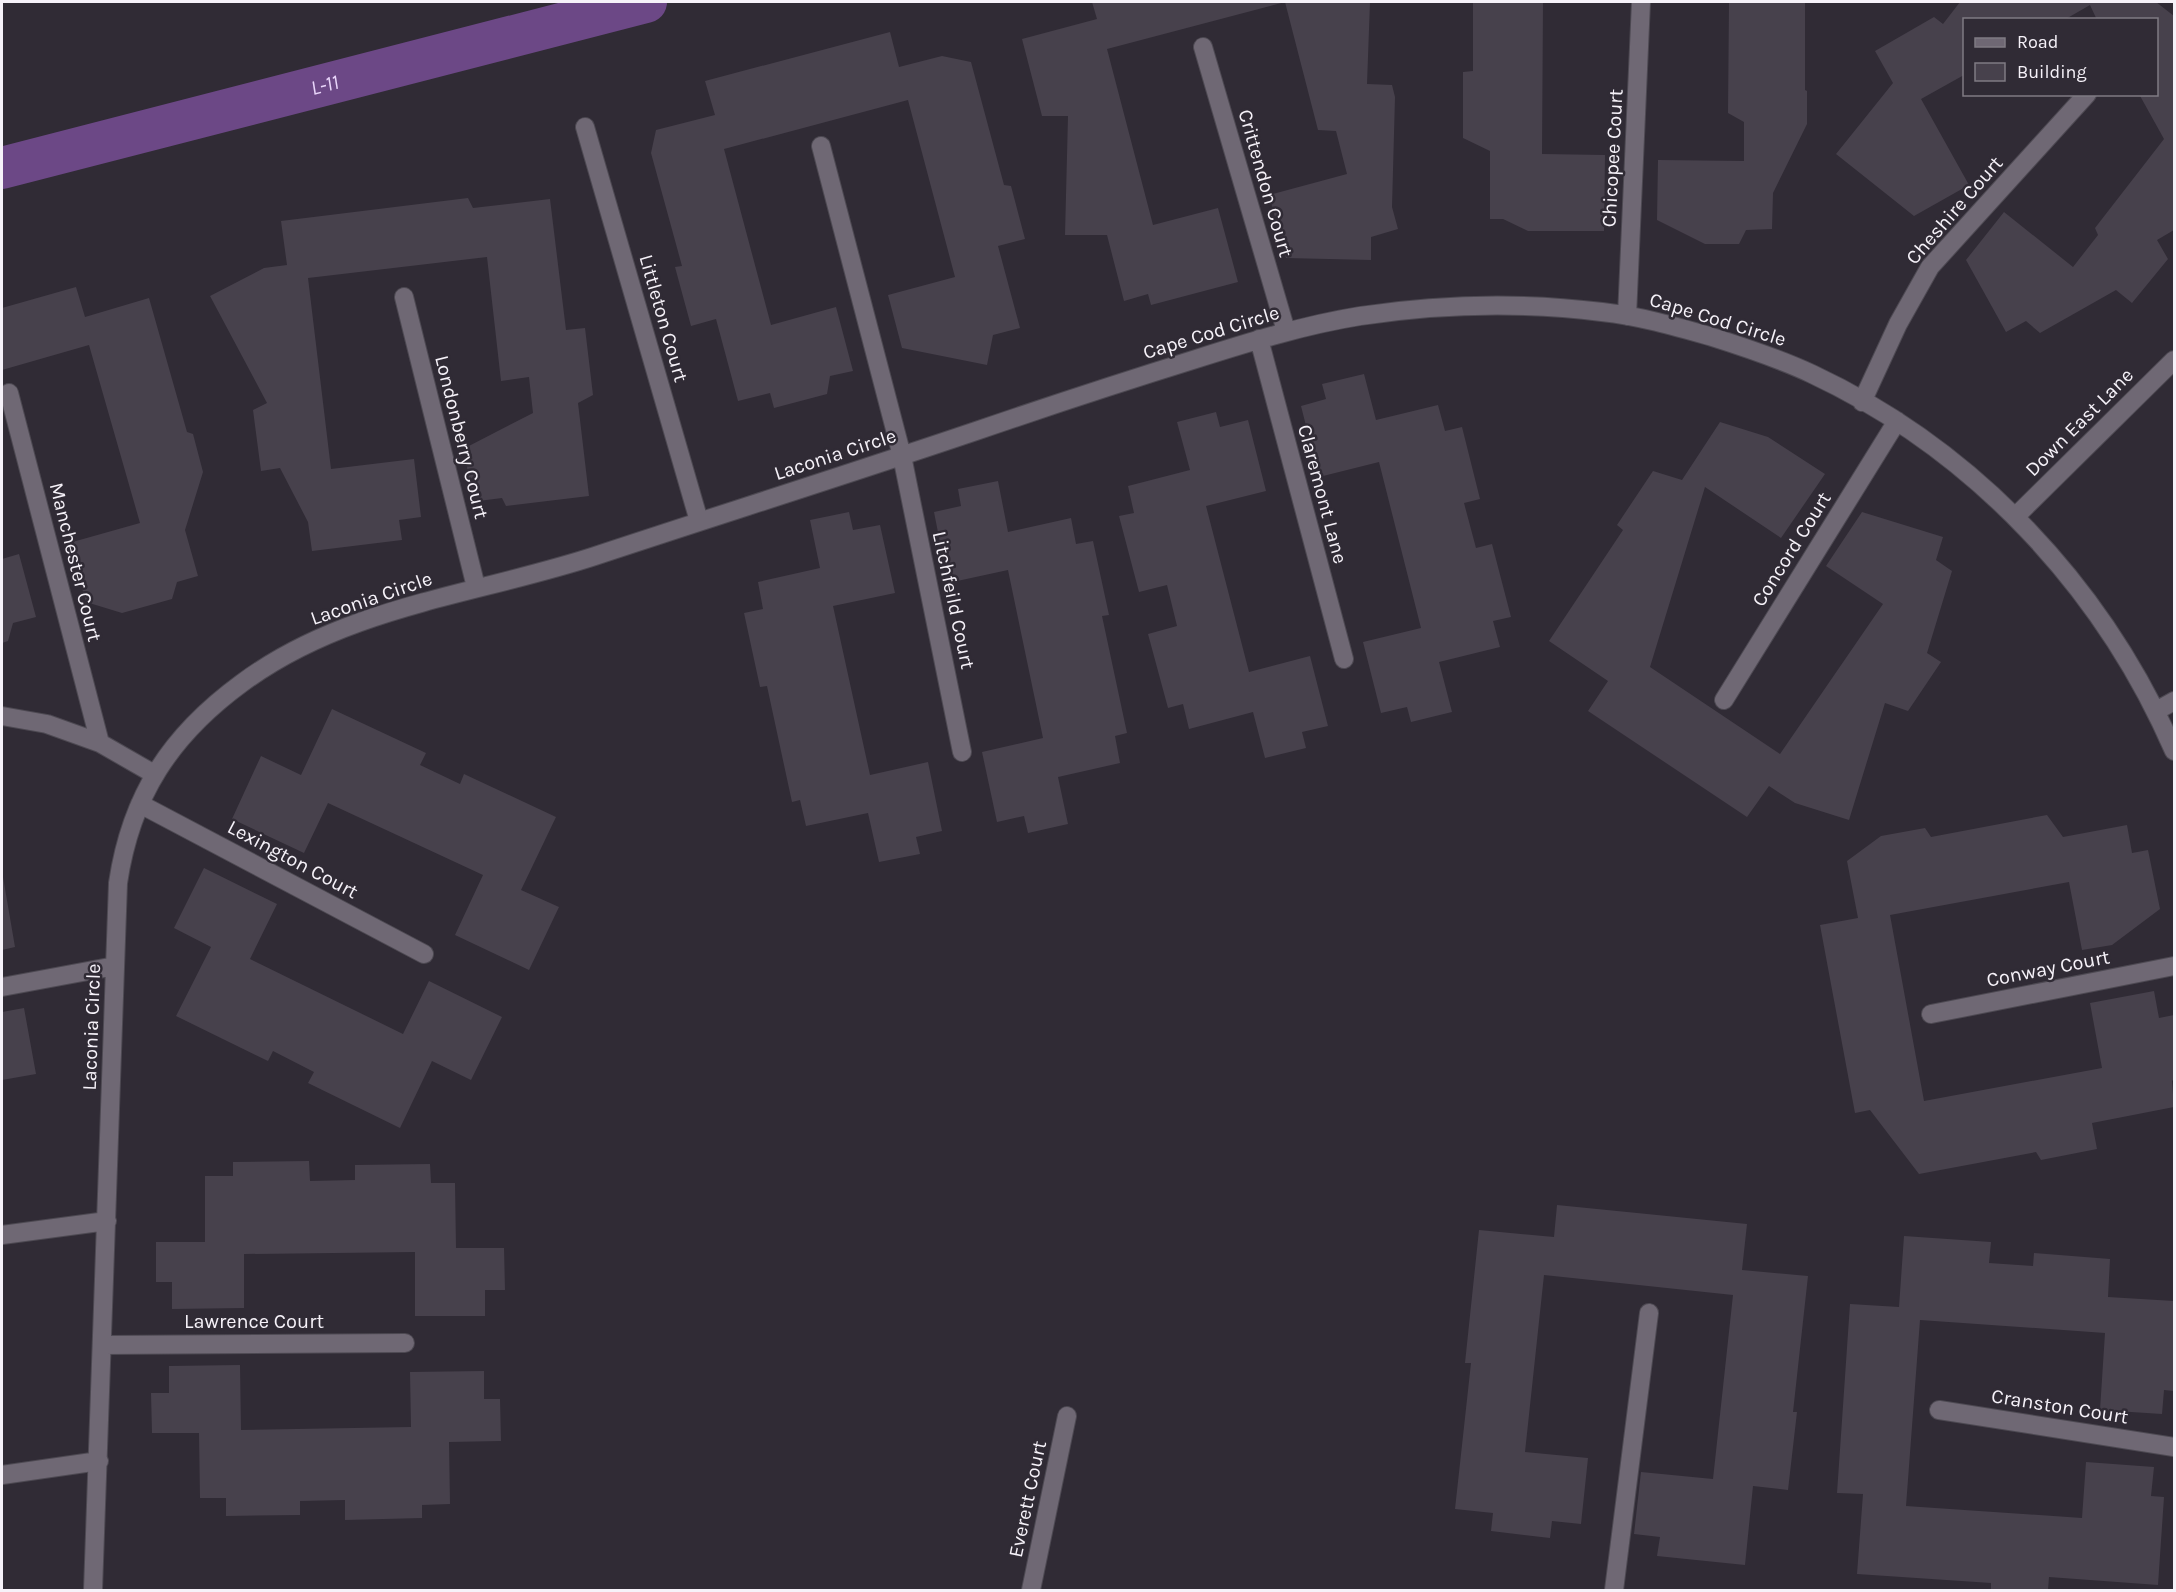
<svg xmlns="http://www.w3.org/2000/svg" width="2176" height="1592" font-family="Karla,sans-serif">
	<rect width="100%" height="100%" fill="#302b35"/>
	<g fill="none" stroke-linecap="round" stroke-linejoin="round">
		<path stroke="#6c4886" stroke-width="42" id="s1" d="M2,168l644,-166"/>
	</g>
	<path fill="#47414c" d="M1092,2h278l-3,82 25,1 3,12 -3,110 6,22 -27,8v23l-85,-2 -17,-63 78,-21 -11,-43 -18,-1 -33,-128 -178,47 46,176 65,-17 20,74 -87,23 -3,-11 -24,7 -17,-66h-42l3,-119h-26l-20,-77 75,-20z
		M1473,2h70l-1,152 63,1 -1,76h-76l-25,-12h-13v-68l-27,-13v-66l10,-1z
		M1729,2h76v88l2,1v33l-34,69 -1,36 -26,1 -7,14h-34l-48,-24 1,-60 86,1v-39l-16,-9z
		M1960,2h196l18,14v214l-17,10 11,19 -36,44 -16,-13 -76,43 -14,-12 -20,11 -40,-72 38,-48 69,55 25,-32 -3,-7 69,-89 -25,-45h17v-74h-59l-7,-15 -26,15h-100v55l-43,24 48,86 -55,31 -78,-62 57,-71 -18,-32 59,-34 9,7z
		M890,32l9,35 43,-11 29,6 33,123 7,1 14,53 -27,7 22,82 -27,7 -6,30 -85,-17 -14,-53 67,-18 -47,-177 -184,49 47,176 65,-18 17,64 -23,5 -3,18 -53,14 -4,-15 -32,8 -22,-82 -25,7 -16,-59 7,-1 -31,-113 5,-23 59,-15 -10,-34z
		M468,198l5,10 77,-9 16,131 19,-2 8,67 -15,8 11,93 -83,10 -4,-8 -31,4 -6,-54 68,-35 -4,-36 -28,4 -14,-124 -179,21 23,191 83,-10 7,58 -22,3 3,20 -90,11 -4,-29 -28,-54 -19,3 -8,-61 14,-7 -57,-107 54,-28 23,-3 -6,-44z
		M76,287l9,30 64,-19 38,134 6,2 10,38 -18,58 13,46 -21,6 -5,17 -50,14 -36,-11 -17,-59 71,-20 -51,-178 -87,25v-62z
		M1364,374l12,46 62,-15 7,26 17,-4 18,72 -16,4 12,45 16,-4 19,73 -18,4 7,26 -61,15 13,50 -41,10 -4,-15 -26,6 -18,-71 58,-14 -42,-166 -60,15 -18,-71 25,-7 -4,-15z
		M1216,412l4,15 28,-7 18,71 -60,15 43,166 61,-16 18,70 -26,6 4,16 -41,10 -12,-46 -64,17 -6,-25 -15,4 -20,-74 29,-8 -10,-41 -28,7 -20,-76 15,-3 -6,-27 62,-16 -13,-48z
		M1720,422l48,15 57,37 -44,64 -76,-51 -55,180 130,87 103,-150 -57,-38 36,-54 81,25 -7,23 16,11 -25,82 14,9 -33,49 -23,-8 -36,117 -54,-17 -26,-17 -22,31 -159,-106 20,-30 -59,-40 74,-111 -6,-5 36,-54 29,9z
		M998,481l10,51 63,-14 5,26 17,-3 16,74 -7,1 25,117 -12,3 5,27 -62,14 10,47 -40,9 -4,-17 -27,6 -15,-70 61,-14 -35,-168 -60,13 -14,-71 27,-6 -3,-17z
		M849,512l4,18 27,-5 15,68 -62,13 37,169 58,-13 14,69 -26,6 4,17 -41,8 -11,-49 -62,13 -6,-26 -8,2 -25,-116 -7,1 -16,-74 19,-4 -5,-27 62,-14 -10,-48z
		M19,554l17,63 -23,6 -5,18 -6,2v-84z
		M332,709l94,44 -6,12 40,19 4,-10 92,43 -35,73 38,17 -30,63 -74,-35 28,-60 -155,-72 -24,50 -72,-34 29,-63 40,19z
		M2047,815l16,22 64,-12 5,28 16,-3 12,59 -48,36 -30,5 -13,-68 -179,33 34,186 178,-33 -12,-65 64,-12 5,27 15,-3v64l-2,2 2,26 -82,16 5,26 -56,11 -5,-8 -117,22 -49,-64 -15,3 -35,-188 38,-7 -11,-57 34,-25 44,-8 6,9z
		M204,868l73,36 -27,55 153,75 26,-53 73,36 -31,63 -39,-19 -32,67 -92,-45 6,-11 -41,-21 -5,10 -92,-45 35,-69 -37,-19z
		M3,877l12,70 -13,3v-72z
		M24,1008l12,66 -34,6v-68z
		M309,1161l1,20 45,-1v-15l75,-1 1,19h24l1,65h48l1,42h-20v26h-70v-64l-171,2v54l-72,1v-27h-16v-40h49v-66h28v-14z
		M1557,1205l190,19 -5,46 66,6 -15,136h4l-9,78 -35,-4 -8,79 -88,-9 3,-19 -26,-3 7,-62 72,7 20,-184 -189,-20 -19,177 63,6 -7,66 -29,-3 -2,17 -59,-7 2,-18 -38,-4 16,-146h-6l14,-133 75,7z
		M1904,1236l87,6 -2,21 44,3 1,-13 76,6 -2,38 66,4v90l-10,-1 -2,24 -62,-4 5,-77 -185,-13 -14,186 176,12 4,-56 68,5 -3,29 13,1 -6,88 -109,-8 -1,13h-57v-7l-134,-9 6,-80 -26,-1 13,-189 49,3z
		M240,1365l1,65 170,-3 -1,-55 74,-1v28h16l1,42 -52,1 1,62 -28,1v13l-77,2v-20l-45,1v14l-74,1v-18h-26l-1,-65h-47l-1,-40h18v-27z"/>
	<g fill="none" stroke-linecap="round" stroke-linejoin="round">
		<g stroke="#4d4952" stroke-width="20">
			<path id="service" d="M1614,1590l35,-277"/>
		</g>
		<g stroke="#4d4952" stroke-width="20">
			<path id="minor" d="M1203,47l83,284
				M585,127l114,394
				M821,146l81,310 60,296
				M404,297l72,290
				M1627,316l14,-314
				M1259,339l85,320
				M9,393l91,350
				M1862,402l36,-78 32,-57 157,-173
				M2016,516l158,-156
				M1724,700l173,-279
				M2156,711l18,-10
				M2,716l45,8 53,19 54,31
				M140,804l284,150
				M2,987l113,-21
				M1931,1014l243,-48
				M2,1235l105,-14
				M103,1345l302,-2
				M1939,1410l235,37
				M2,1475l97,-14
				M93,1590l25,-707c13,-88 53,-148 124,-200 104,-77 234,-88 353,-127 127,-42 254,-82 381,-125 73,-25 146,-49 220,-72 54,-17 108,-34 164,-43 80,-12 162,-14 242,-4 37,4 72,14 107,24 35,11 69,22 103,38 162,76 291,213 362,377
				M1031,1590l36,-174"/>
		</g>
		<use href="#service" stroke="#6f6874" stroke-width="18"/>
		<use href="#minor" stroke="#6f6874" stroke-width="18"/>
	</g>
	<g text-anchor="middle" stroke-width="5" stroke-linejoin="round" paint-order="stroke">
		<g font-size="20" fill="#f6f2f9" stroke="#302b35">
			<text transform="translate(1612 158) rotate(-87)" y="7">Chicopee Court</text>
			<text transform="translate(1266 183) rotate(74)" y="7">Crittendon Court</text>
			<text transform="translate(1954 210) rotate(-49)" y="7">Cheshire Court</text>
			<text transform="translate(664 318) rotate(74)" y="7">Littleton Court</text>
			<text transform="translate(1718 319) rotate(17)" y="7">Cape Cod Circle</text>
			<text transform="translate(1211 332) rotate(-17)" y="7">Cape Cod Circle</text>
			<text transform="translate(2079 422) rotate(-45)" y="7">Down East Lane</text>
			<text transform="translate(462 437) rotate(76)" y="7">Londonberry Court</text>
			<text transform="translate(835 454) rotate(-18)" y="7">Laconia Circle</text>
			<text transform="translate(1323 494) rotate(75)" y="7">Claremont Lane</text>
			<text transform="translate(1791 549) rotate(-58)" y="7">Concord Court</text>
			<text transform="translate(76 562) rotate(76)" y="7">Manchester Court</text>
			<text transform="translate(371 598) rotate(-19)" y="7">Laconia Circle</text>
			<text transform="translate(954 600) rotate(78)" y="7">Litchfeild Court</text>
			<text transform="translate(293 859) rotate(28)" y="7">Lexington Court</text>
			<text transform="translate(2048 968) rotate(-11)" y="7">Conway Court</text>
			<text transform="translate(91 1027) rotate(-88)" y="7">Laconia Circle</text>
			<text x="254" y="1328">Lawrence Court</text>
			<text transform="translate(2060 1406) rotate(9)" y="7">Cranston Court</text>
			<text transform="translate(1027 1499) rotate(-78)" y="7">Everett Court</text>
		</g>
		<g font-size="21" font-style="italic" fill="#e9d5fa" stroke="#302b35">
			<text dy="7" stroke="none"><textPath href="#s1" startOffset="333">L-11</textPath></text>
		</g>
	</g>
	<rect width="2176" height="1592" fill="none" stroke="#f6f2f9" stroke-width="6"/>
	<rect x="1963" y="18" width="195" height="78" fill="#302b35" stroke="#7f7b83" stroke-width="1.5"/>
	<rect x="1975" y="38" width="30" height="9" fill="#6f6874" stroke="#7f7b83" stroke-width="1.5"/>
	<text x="2017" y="48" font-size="18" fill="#f6f2f9">Road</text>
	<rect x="1975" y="63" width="30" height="18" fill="#47414c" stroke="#7f7b83" stroke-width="1.5"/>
	<text x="2017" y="78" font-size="18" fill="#f6f2f9">Building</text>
</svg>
